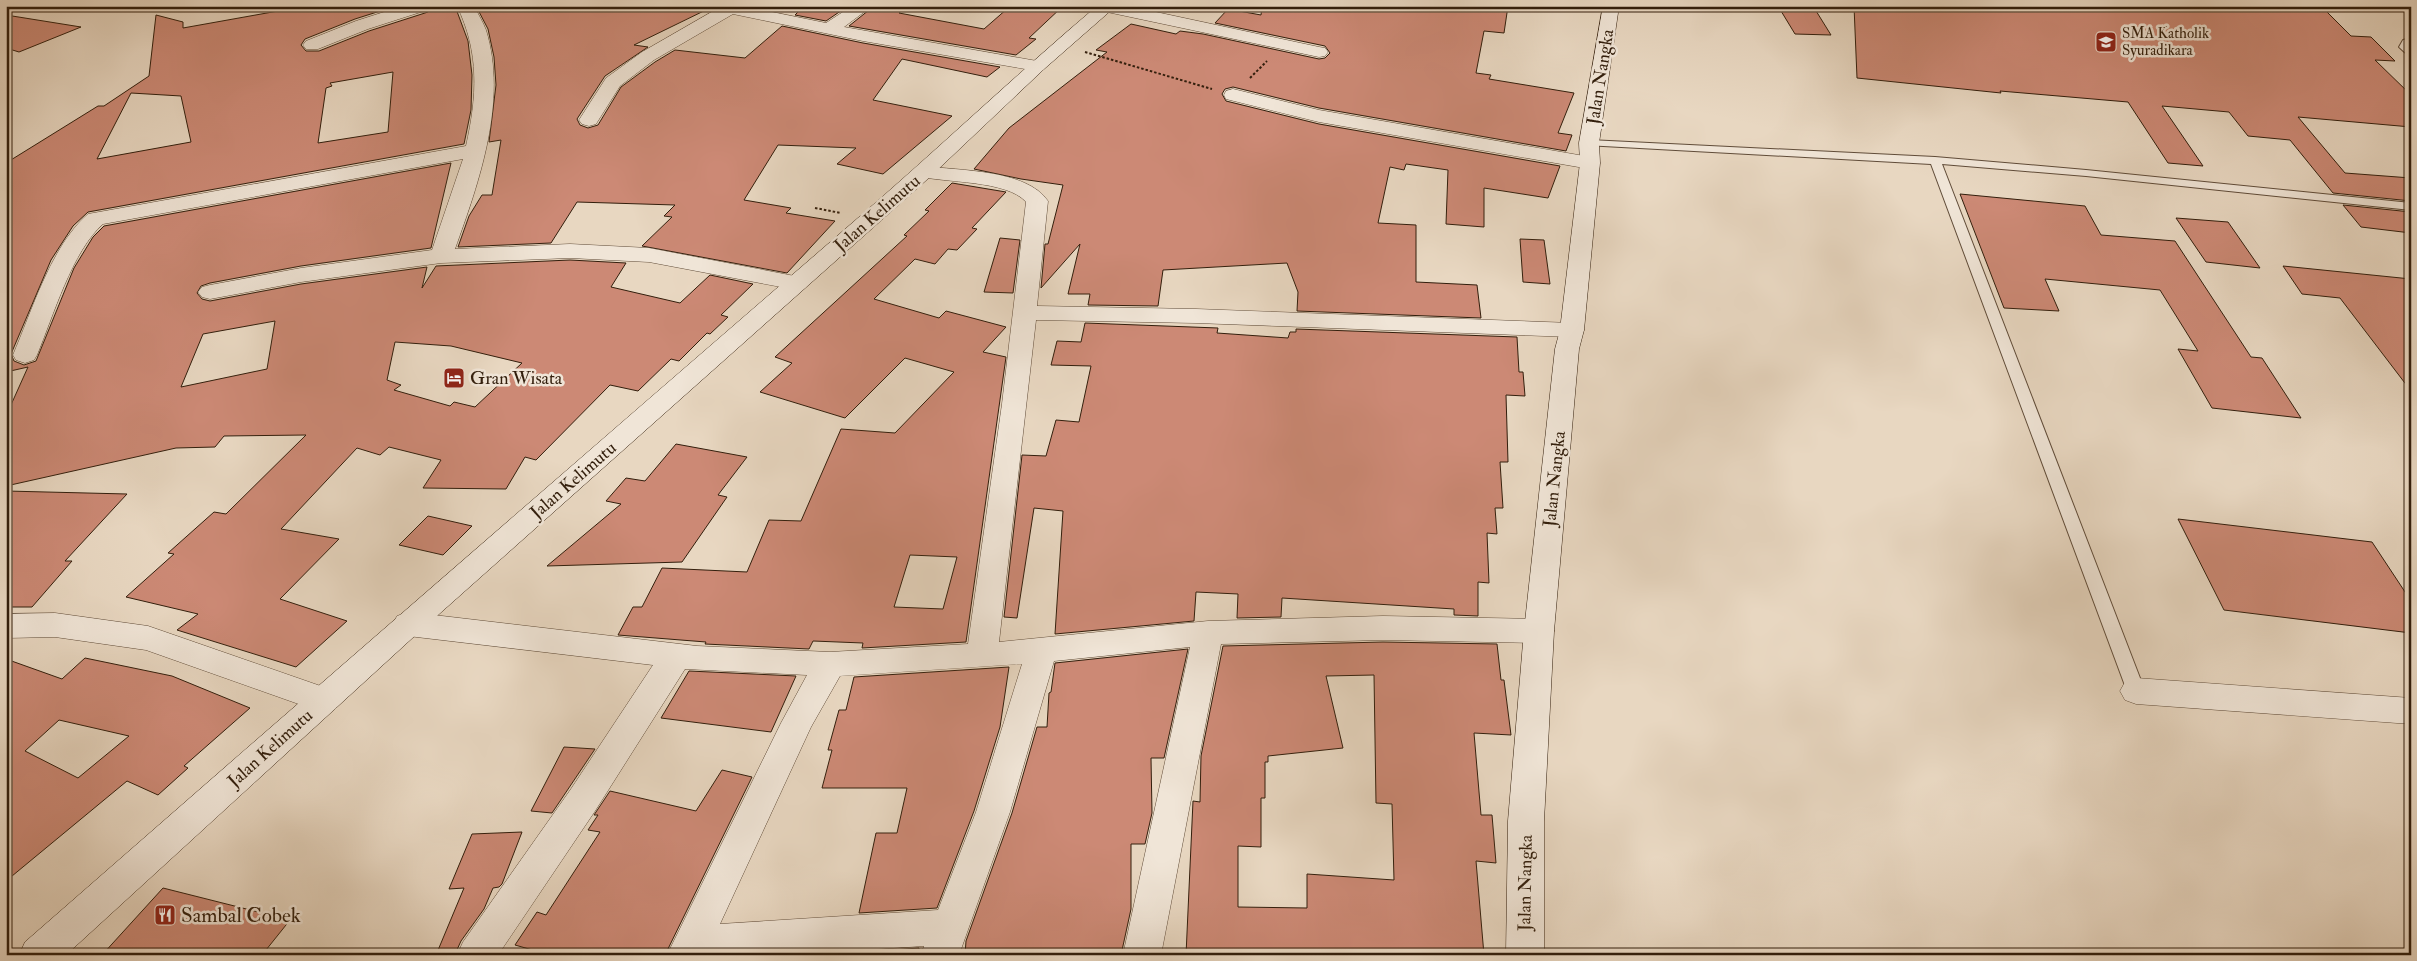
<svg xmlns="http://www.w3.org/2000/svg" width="2417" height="961" font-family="'IM FELL Double Pica',serif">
	<rect width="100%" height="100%" fill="#e8d7c1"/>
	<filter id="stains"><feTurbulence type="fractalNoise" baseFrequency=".004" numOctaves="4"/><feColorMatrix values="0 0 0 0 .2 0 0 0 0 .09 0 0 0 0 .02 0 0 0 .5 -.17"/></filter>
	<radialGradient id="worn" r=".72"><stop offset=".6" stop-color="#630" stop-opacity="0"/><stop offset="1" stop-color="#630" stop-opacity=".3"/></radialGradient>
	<path fill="#cc8975" stroke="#321e0c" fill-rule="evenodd" d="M306,6h90l-41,13 -50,20 -4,6 5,6h13l50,-20 59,-19 3,-6h24l13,35 4,34 -1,35 -7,34 -376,68 -15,14 -22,34 -40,94 3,7 10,4 12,-4 38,-93 19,-31 11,-11 347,-63 -20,85 -130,18 -91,17 -9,3 -4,7 5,6 8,2 91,-17 126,-17 -5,21 14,-22 134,-6 56,3 -15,24 69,16 30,-28 43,9 -32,31 7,2 -18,17 -3,-1 -28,28 -8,-2 -33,32 -28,-6 -74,75 -11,-3 -19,32 -83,-1 18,-28 -52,-13 -9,8 -23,-7 -76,81 58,10 -59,60 67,22 -51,46 -119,-37 21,-16 -72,-17 48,-43 -6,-1 46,-41 12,2 80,-79 -82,1 -9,11 -39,1 -170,38v-70l22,-49 -22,5v-209l92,-57h6l45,-30 7,-61 27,7v6zM393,72l-5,60 -70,11 8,-55 6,-2 -2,-3zM131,93l50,3 10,46 -94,17zM275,321l-8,48 -86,18 22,-53zM395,342l56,4 71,17 -47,44 -21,-5 -4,4 -56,-16 7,-5 -14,-5z
		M476,6h238l-80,39 14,2 -43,29 -28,43 3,6 8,3 10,-3 23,-38 34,-25 20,-12 70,8 37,-32 81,17 137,24 -13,10 -85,-18 -29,41 79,16 -69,58 -46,-10 19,-16 -78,-3 -34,55 47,8 -5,5 49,8 -48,52 -145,-27 30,-29 -8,-1 11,-11 -98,-3 -26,41 -93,4 11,-31 13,-21h10l9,-55 -12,2 7,-57 -2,-28 -6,-28z
		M804,6h44l-22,15 -31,-6z
		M874,6h34l-9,7 85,16 24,-21 55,-2 -34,32 7,1 -20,16 -167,-29z
		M1262,6h246l-4,27 -20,-2 -8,42 15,2 -2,4 85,14 -16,40 14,2 -6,16 -247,-43 -86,-21 -8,2 -3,5 4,7 93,23 241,42 -12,32 -64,-10v39l-38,-3 2,-54 -42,-6 -2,6 -14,-3 -12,56 38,2v57l61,3 4,33 -184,-7 1,-19 -11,-29 -124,7 -5,36 -70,-1 2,-11h-22l12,-50 -39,44 4,-44h3l15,-59 -42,-6 -47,-10 35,-41 98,-76 -11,-2 35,-26 45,10 4,-3 23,3 116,25 6,-1 5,-5 -5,-7 -110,-23 13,-14 33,6z
		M1778,6h35l18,29 -36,-1z
		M1854,6h467l30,30 20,1 24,24 -20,-1 36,35v32l-113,-10 47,56 66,5v23l-78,-8 -43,-53 -42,-4 -19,-24 -67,-6 41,60 -35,-3 -40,-61 -128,-11 1,2 -144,-15z
		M6,15l75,12 -62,25 -13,-4z
		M952,183l54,9 -34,36 5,1 -20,21 -9,-1 -13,15 -20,-5 -41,40 65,19 7,-7 60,16 -23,25 23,5 -40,285 -104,6 1,-5 -50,-2 -4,8 -104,-5 1,-2 -88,-7 15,-28h9l20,-39 85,4 22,-52 32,1 40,-92 54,4 59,-61 -49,-14 -60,60 -85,-26 32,-29 -17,-6 132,-121 -3,-1 25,-24 -4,-1zM910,555l47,2 -14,52 -49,-2z
		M1960,194l125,12 16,29 74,6 76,116 11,1 39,60 -89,-10 -34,-59 20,2 -38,-61 -115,-11 14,32 -55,-3z
		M2343,205l68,7v21l-50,-6z
		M2176,218l52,4 32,46 -54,-6z
		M1000,238l20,2 -7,53 -29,-1z
		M1520,239l24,1 6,44 -27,-2z
		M2283,266l128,13v112l-71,-93 -38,-4z
		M1085,323l133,5 -1,5 71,5 2,-6h6v-3l221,8 2,35h4l2,24 -19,-1 2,67h-8l3,46h-8l2,26 -10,-1 2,50 -11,-1v34l-24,-1v-6l-172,-11 -1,19 -44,1 1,-24 -42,-2 -2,29 -139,13 8,-123 -29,-3 -17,110 -13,-1 18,-162 24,1 10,-36 23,2 12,-56 -40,-1 6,-24 24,1z
		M676,444l71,13 -29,38 9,2 -45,65 -135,4 74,-62 -15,-3 20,-23 19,3z
		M6,491l121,3 -62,67h7l-40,46h-26z
		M428,516l44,10 -29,29 -44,-10z
		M2178,519l194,23 39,59v32l-187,-23z
		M1383,642l114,2 4,36h3l7,55 -37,-2 7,82h11l4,48 -20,-2 8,94h-178v-3l-91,-1v4h-29l7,-154 7,1 1,-46 22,-110zM1374,675l2,128 16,1 2,76 -87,-6v34l-69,-1v-61l23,1v-49h4v-36h3v-6l75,-8 -17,-72z
		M1188,649l-24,109h-13l1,55 -7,31h-14v65l-10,46h-156l1,-14 46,-128 25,-86h10l2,-34 2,-1 4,-29z
		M85,658l87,18 78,32 -66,58 4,2 -30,27 -31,-14 -121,100v-222l56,20zM59,720l70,16 -51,42 -53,-27z
		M1009,667l-9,60 -26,84 -37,97 -78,5 17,-80h21l10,-45h-85l10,-38h-4l11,-40h7l8,-33z
		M689,671l107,5 -25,56 -110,-14z
		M564,747l31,2 -43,64 -21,-2z
		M722,770l30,7 -87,178h-115l-35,-10 22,-33 9,3 54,-83 -12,-2 10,-15h-4l16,-24 86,20z
		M522,832l-20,52 -3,3 -6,1 -9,21 -23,32 -6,13 -19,1 28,-67 -15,1 23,-55z
		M163,888l127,32 -28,35h-160z
		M919,948l-1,7h-68v-2z"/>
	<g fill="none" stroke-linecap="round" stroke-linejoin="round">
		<g stroke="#604c39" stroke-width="2">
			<path id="lane" d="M2411,38l-2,9 2,11 -12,-11 4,-7z
				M1589,140l346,17 151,13 325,33v7l-325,-34 -144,-12 203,527 -3,5 -6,2 -6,-2 -3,-5 -196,-527 -346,-19v-4z"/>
		</g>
		<g stroke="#604c39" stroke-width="1">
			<path id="street" d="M403,6h26l-2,4 -59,19 -50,20h-12l-3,-4 3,-4 50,-20z
				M457,6h17c4,8 9,16 12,24 22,71 -7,152 -31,219l115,-5 79,4 156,30 4,5 -4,5 -8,2 -148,-28 -79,-4 -129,5 -140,19 -91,17 -8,-2 -4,-5 4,-5 8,-2 91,-17 131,-18 31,-91 -360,65c-31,27 -50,93 -66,131l-3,5 -9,3 -9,-3 -3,-5c19,-44 38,-109 75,-141l378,-68c11,-49 14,-93 -9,-140z
				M722,6h21l83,17 26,-17h20l-28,21 193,34 6,1 3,4 -3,4 -6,1 -174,-30 -130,-27 -79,46 -34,26 -24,38 -7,2 -7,-2 -3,-4 27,-42 36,-26z
				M1128,6l191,41 6,1 3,4 -3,4 -6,1 -212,-45 -6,-1 -2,-4z
				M1233,89l86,21 271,47 7,2 3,4 -3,4 -7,2 -271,-47 -93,-23 -2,-4 2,-4z
				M924,166c36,5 102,3 124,35l-11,105 159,3 376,14 9,2 3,5 -3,5 -9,2 -376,-14 -160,-3 -37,322 209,-21 175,-5 156,3 11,4 4,8 -4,8 -11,4 -156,-3 -162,4 -60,311h-38l67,-308 -136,14 -44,151 -51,143h-38l3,-9 -137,9h-120l114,-232 26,-48 -122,-6 -90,142 -97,144h-41l6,-13 108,-153 82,-124 -245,-29 -11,-4 -4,-8 4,-8 11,-4 289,34 133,6 138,-8 34,-240 24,-202c-19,-22 -81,-19 -109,-26l-3,-4 3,-4zM1022,664l-46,148 -38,98 -218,14 91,-197 29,-51z
				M55,613l93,13 187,65 5,9 -5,9 -11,4 -178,-63 -91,-13 -49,1v-24z
				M2136,678l275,20v26l-275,-20 -11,-4 -5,-9 5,-9z"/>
		</g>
		<g stroke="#321e0c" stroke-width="1">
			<path id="secondary" d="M1097,6h19l-73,64 -112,106 -512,456 -353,323h-47l6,-13c274,-240 550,-479 826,-718 83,-71 162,-147 246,-218z
				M1603,6h16l-20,137 1,20 -16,167 -5,19 -25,282 -10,190v134h-38l2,-134 16,-190 31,-282 5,-19 20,-167 -1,-20z"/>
		</g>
		<path stroke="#321e0c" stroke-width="2" stroke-dasharray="2.5 2" stroke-linecap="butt" d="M1085,52l127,37
			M1250,78l17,-17
			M815,208l26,5"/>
		<use href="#lane" fill="#f0e5d7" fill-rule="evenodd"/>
		<use href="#street" fill="#f0e5d7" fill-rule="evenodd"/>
		<use href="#secondary" fill="#f0e5d7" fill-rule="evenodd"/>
	</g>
	<defs>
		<g id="school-square" transform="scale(1.125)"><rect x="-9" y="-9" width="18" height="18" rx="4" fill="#8f2418" stroke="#f0e5d7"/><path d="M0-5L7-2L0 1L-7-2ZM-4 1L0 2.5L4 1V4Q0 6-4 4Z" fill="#fff"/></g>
		<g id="hotel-square" transform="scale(1.125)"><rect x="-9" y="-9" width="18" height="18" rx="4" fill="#8f2418" stroke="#f0e5d7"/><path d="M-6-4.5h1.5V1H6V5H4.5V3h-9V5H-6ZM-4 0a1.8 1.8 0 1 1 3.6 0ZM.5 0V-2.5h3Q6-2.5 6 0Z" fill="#fff"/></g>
		<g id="restaurant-square" transform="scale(1.125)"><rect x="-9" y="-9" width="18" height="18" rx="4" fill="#8f2418" stroke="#f0e5d7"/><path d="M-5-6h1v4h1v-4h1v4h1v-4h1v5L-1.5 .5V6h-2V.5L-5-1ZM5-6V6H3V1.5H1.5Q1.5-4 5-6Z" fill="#fff"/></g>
	</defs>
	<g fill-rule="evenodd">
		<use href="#school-square" x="2106" y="42"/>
		<use href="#hotel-square" x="454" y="378"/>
		<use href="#restaurant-square" x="165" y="915"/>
	</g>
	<g text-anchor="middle" stroke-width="5" stroke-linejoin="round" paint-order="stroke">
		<g font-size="15" fill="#321e0c" stroke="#f0e5d7" text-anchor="start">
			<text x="2122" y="38">SMA Katholik<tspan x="2122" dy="17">Syuradikara</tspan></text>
		</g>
		<g font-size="18" fill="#321e0c" stroke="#f0e5d7">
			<text transform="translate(1600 77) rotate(-81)" y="6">Jalan Nangka</text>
			<text transform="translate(877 213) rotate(-41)" y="6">Jalan Kelimutu</text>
			<text transform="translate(1554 479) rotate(-84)" y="6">Jalan Nangka</text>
			<text transform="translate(573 480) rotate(-41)" y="6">Jalan Kelimutu</text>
			<text transform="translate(270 748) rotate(-42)" y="6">Jalan Kelimutu</text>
			<text transform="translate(1525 883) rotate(-89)" y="6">Jalan Nangka</text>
		</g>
		<g font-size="18" fill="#321e0c" stroke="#f0e5d7" text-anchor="start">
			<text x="470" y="384">Gran Wisata</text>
		</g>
		<g font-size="21" fill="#321e0c" stroke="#f0e5d7" text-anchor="start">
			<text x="181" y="922">Sambal Cobek</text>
		</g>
	</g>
	<rect width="2417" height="961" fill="none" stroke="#e8d7c1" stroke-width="25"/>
	<rect x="8" y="8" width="2402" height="946" fill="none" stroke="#321e0c" stroke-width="2.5"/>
	<rect x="12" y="12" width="2392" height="936" fill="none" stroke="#321e0c"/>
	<rect width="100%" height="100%" filter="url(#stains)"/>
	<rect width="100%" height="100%" fill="url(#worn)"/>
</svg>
